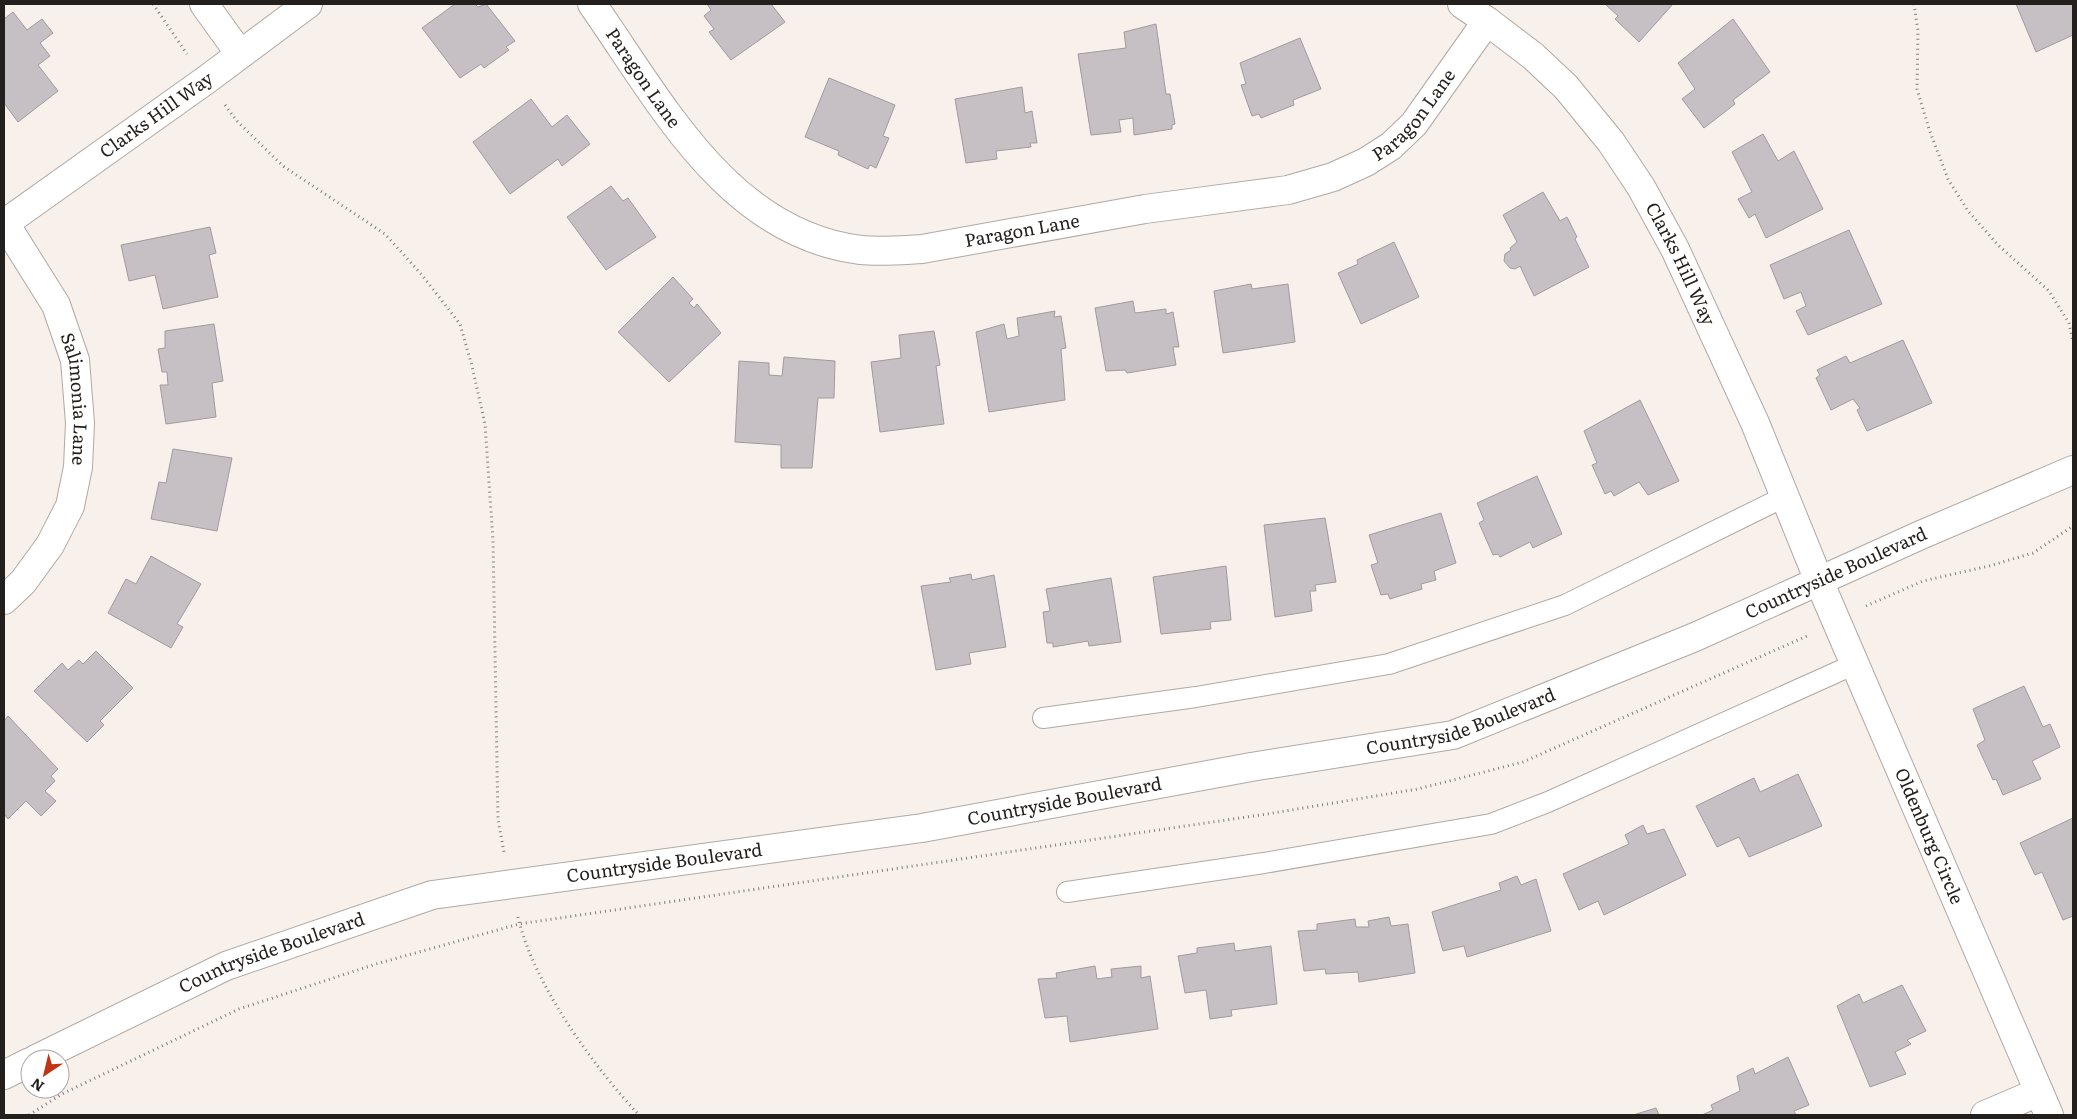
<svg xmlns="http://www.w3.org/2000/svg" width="2077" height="1119" font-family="Literata,serif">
	<rect width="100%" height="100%" fill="#f8f0eb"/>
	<path fill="#c6c0c5" stroke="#a19ba1" d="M455,4h20l3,3 8,-3 29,37 -9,6 3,3 -25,18 -3,-4 -21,14 -38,-50z
		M707,4h64l14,18 -54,38 -22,-28 5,-3 -10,-13 7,-6z
		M1605,4h68l-34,38 -24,-23 3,-3z
		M2016,4h57v31l-37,17z
		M13,12l14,18 15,-11 11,14 -13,10 10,13 -12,9 20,26 -40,31 -14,-19v-84z
		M1733,19l37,53 -37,28 2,4 -31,24 -22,-29 13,-10 -17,-26z
		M1156,24l10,70h4l5,30 -3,1v4l-38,6 -1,-17 -14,2 2,12 -30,3 -13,-81 48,-6 -2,-16z
		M1300,38l21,51 -28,11 1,5 -33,13 -2,-4 -7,2 -11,-31 5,-1 -6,-21z
		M829,78l66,27 -12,31 6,2 -13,30 -6,-3 -2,4 -30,-14 1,-4 -34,-14z
		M1022,87l3,26 7,-2 5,32h-7l1,4 -35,4 1,8 -31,4 -11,-64z
		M531,99l21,28 15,-12 23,29 -28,22 -4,-7 -48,35 -37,-52z
		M1763,134l15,27 16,-10 29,58 -57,29 -11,-24 -6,4 -11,-19 14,-7 -20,-40z
		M611,186l12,15 5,-3 28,39 -50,33 -39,-53z
		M1543,192l17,29 7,-4 10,20 -2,2 14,28 -55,29 -14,-30 -5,3 -5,-1 -6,-7 1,-7 6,-4 -1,-2 7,-6 -14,-27z
		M210,227l6,26 -7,2 9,42 -55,12 -8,-34 -26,6 -8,-36z
		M1849,230l33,74 -74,31 -12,-24 10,-5 -5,-14 -17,7 -14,-34z
		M1394,242l25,55 -58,27 -23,-51 20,-9 -1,-4z
		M673,277l20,22 -4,4 5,5 3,-4 24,29 -52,49 -51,-50z
		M1251,284l1,5 36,-5 7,58 -72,11 -9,-62z
		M1133,301l2,12 31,-4v5l7,-2 6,35h-6l3,18 -49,8 -2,-3 -19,1 -11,-63z
		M1055,311l-1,6 7,-1 5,32 -5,1 4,51 -76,12 -13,-80 28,-8 3,15 12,-3 -2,-18z
		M214,324l9,57 -11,2 4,34 -50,7 -6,-39h8l-1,-13h-5l-4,-23 7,-1v-17z
		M934,331l6,34 -4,1 8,58 -64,8 -9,-70 30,-4 -2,-23z
		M1903,340l29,63 -65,28 -10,-21 3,-2 -7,-9 -22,11 -15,-32 4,-3 -3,-5 29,-14 4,7z
		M784,357l51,4 -1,37h-16l-6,70h-31v-23l-46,-3 4,-81 30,2v12l13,1z
		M1640,400l39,81 -31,14 -9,-13 -25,14 -3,-5 -6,3 -13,-29 5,-2 -13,-32z
		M173,449l59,9 -15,73 -66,-12 8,-37 7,1z
		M1537,476l25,58 -29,14 -3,-6 -30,15 -2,-3 -5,1 -14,-32 5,-3 -7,-17z
		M1441,513l15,50 -22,8 2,9 -15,4 1,5 -32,10 -2,-5 -7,1 -10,-30 7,-2 -9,-28z
		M1325,518l11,64 -21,3 1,6h-6l2,20 -37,6 -11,-92z
		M151,556l50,28 -24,40 6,3 -12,21 -63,-35 18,-34 10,5z
		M1226,566l5,54 -21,2 1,7 -50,5 -8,-57z
		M971,574l1,6 22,-5 12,72 -37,6 2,11 -35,6 -15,-84 30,-4 -2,-4z
		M1111,578l10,64 -32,4 -1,-5 -35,6v-4h-6l-4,-31 7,-1 -4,-22z
		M96,651l37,37 -33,33 4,4 -17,17 -53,-51 28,-28 6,7 11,-10 4,4z
		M2024,686l19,41 7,-3 10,23 -28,14 9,18 -38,16 -7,-16 -3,1 -16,-35 8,-5 -12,-31z
		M8,716l50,53 -7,7 4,5 -10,10 11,10 -15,15 -15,-15 -18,18 -4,-5v-93z
		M1798,774l24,52 -73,31 -10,-20 -22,10 -21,-41 58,-28 6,14z
		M2073,818v98l-10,4 -21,-48 -7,3 -15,-32z
		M1643,825l4,9 17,-5 22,46 -82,40 -6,-14 -19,9 -16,-36 66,-30 -4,-9z
		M1517,876l4,9 15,-6 15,52 -84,26 -3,-11 -21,5 -11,-39 69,-22 -2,-7z
		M1389,917l2,9 17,-2 7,49 -56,9 -1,-10 -32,2 -1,-5 -21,2 -6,-40 19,-1v-6l38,-5 1,8h13l-1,-6z
		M1234,943l1,8 36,-5 6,58 -46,6 1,6 -22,3 -4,-29 -21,3 -7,-37 19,-3v-5z
		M1095,966l2,13 15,-2 -1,-8 30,-3v12l9,-2 8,53 -88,13 -3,-26 -22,2 -7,-39 19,-1 -1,-5z
		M1902,985l24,46 -19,9 4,4 -16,8 11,22 -36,13 -33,-81 22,-12 4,9z
		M1788,1057l21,48 -15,6 2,4h-94l11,-5 -2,-5 29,-14 -3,-15 16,-8 2,6z
		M1656,1108l3,7h-26z"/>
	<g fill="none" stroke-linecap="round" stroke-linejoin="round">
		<g stroke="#b0a9a4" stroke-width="22">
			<path id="lane" d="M1043,718l153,-21 193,-33 176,-59 221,-109
				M1067,892l197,-29 227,-39 57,-22 307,-138"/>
		</g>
		<g stroke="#b0a9a4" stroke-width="30">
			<g id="street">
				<path d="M204,4l36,50"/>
				<path id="s1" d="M592,4c69,98 136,230 269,246 20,2 41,0 61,-1l223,-40 143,-19 45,-13 33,-15 25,-16 23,-22 73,-103"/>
				<path id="s2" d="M1462,4l25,17 46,35 33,31 45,55 30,45 34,62 80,174 64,158 230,534"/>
				<path id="s3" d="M4,222l52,83 19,55 5,63 -2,44 -8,39 -20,39 -27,37 -19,18"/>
				<path id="s4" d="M5,223l201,-143 102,-76"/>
				<path id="s5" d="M36,1059l190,-93 206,-71 490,-67 329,-61 202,-32 242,-98 228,-103 150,-64"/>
				<path d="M4,1075l26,-13"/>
				<path d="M1985,1115l54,-23"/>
			</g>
		</g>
		<path stroke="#837d7a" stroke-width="3" stroke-dasharray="1 4" stroke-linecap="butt" d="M153,4l34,50
			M1914,4l4,27 -1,58 12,40 19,50 20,32 29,33 52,47 20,32 4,19
			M225,105l11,15 47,46 102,68 37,41 38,49 12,42 13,58 8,117 5,279 6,32
			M1866,606l57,-25 66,-15 44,-13 40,-27
			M518,917c15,66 75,149 121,198
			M29,1115l33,-21 177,-85 137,-45 143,-40 748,-110 151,-25 105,-27 284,-126"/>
		<use href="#lane" stroke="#fff" stroke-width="20"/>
		<use href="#street" stroke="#fff" stroke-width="28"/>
	</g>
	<g text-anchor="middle" stroke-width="5" stroke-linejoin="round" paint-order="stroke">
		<g font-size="18" fill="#221f1d" stroke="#fff">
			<text dy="6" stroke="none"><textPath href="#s1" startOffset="90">Paragon Lane</textPath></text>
			<text dy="6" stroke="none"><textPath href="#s1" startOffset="960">Paragon Lane</textPath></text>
			<text dy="6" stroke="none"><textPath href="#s4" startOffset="186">Clarks Hill Way</textPath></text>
			<text dy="6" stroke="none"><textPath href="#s1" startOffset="540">Paragon Lane</textPath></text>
			<text dy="6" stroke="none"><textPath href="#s2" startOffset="345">Clarks Hill Way</textPath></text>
			<text dy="6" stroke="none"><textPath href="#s3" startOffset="195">Salimonia Lane</textPath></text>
			<text dy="6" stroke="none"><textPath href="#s5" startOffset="1879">Countryside Boulevard</textPath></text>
			<text dy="6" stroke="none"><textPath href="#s5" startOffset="1474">Countryside Boulevard</textPath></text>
			<text dy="6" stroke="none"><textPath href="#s5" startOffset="1069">Countryside Boulevard</textPath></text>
			<text dy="6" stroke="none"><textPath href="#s2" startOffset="969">Oldenburg Circle</textPath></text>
			<text dy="6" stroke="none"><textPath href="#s5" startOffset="664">Countryside Boulevard</textPath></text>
			<text dy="6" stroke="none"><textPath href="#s5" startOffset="259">Countryside Boulevard</textPath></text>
		</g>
	</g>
	<rect width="2077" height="1119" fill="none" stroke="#221f1d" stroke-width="10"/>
	<g transform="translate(45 1074) rotate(215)"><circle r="24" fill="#ffffff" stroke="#a7a5a5"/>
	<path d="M0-4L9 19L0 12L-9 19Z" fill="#bf3515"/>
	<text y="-8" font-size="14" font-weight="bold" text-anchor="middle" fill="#221f1d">N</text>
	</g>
</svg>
